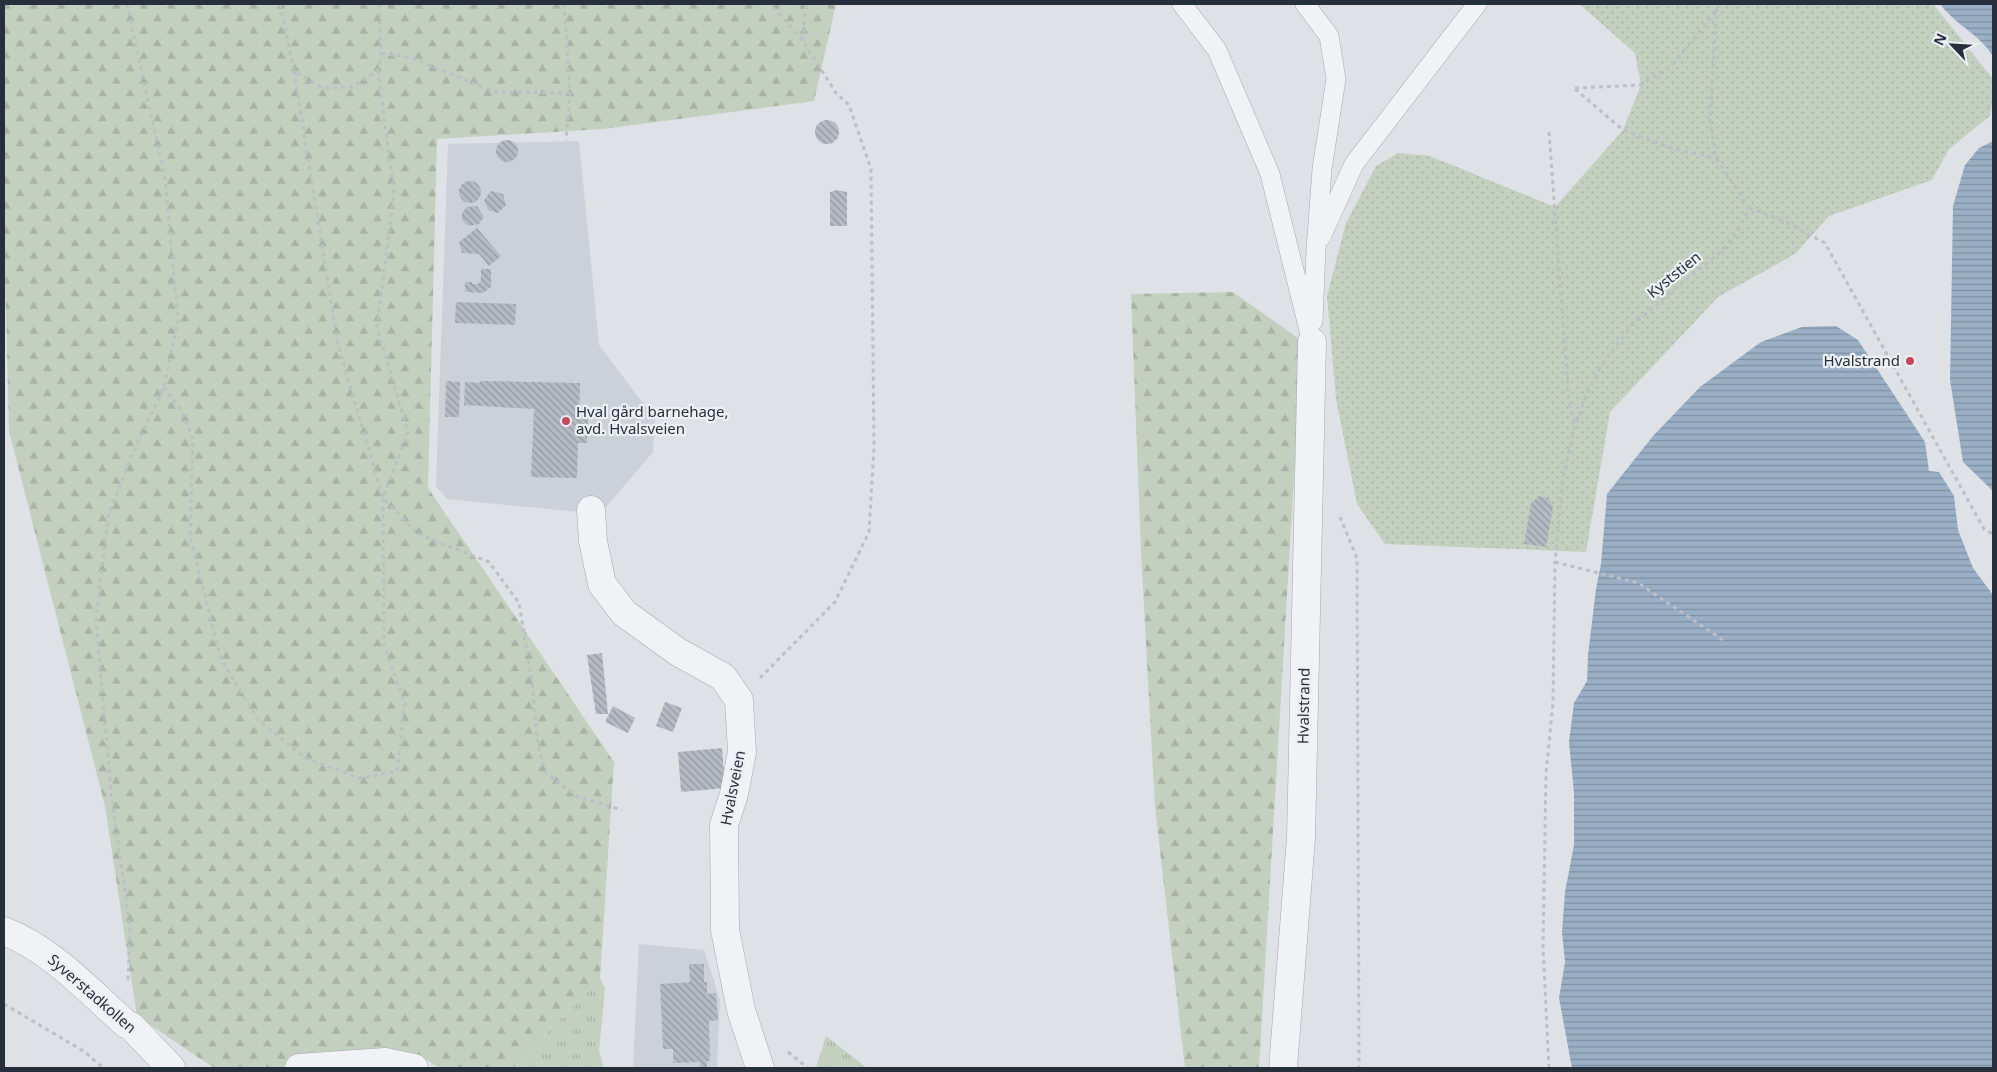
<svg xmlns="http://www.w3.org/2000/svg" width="1997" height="1072" font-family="'Noto Sans',sans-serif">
	<defs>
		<pattern id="grass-tufts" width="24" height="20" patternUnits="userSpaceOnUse" patternTransform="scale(1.25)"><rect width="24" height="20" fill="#c3d0bf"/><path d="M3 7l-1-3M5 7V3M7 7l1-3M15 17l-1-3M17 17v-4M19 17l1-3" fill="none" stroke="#a8b3a5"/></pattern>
		<pattern id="forest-firs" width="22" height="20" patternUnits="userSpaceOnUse" patternTransform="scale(1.25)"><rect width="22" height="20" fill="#c3d0bf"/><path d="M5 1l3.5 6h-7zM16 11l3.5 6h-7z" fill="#a8b3a5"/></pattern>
		<pattern id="park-dots" width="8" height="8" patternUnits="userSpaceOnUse" patternTransform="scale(1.25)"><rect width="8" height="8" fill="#c3d0bf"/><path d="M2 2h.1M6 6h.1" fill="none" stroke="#a8b3a5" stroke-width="1.8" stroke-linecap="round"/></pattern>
		<pattern id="water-rules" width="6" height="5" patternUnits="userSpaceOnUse" patternTransform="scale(1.25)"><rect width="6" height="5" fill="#9aafc5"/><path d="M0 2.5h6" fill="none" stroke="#7e8fa1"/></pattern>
		<pattern id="building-back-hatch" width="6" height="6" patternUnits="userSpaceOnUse" patternTransform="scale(1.25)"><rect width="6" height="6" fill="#b5bac3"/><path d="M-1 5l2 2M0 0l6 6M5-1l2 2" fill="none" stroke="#9398a0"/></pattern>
	</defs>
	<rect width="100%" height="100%" fill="#dee1e6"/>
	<path fill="#ccd0d8" d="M579,141l20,204 56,74 -2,33 -53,62 -153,-15 -11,-13 12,-342z
		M639,944l65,6 16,50 -3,68h-84z"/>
	<path fill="url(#grass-tufts)" d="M600,978l5,10 -6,63 5,17h-91z
		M826,1036l41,32h-51z"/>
	<path fill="url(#forest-firs)" d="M4,4h832l-22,97 -211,28 -166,10 -9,349 186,274 -14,216 -87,90h-74l-12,-8 -126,8h-87l-77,-52 -32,-210 -96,-375 -5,-197z
		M1233,292l69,49 -43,727h-74l-30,-261 -14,-255 -10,-258z"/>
	<path fill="url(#park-dots)" d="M1579,4h354l60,75v19l-3,18 -41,33 -17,31 -103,36 -34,38 -77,43 -108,115 -24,140 -201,-8 -28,-40 -21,-105 -9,-103 19,-73 30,-57 22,-13 32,3 125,51 68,-77 18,-45 -6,-32z"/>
	<path fill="url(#water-rules)" d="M1940,4h53v52c-13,-21 -37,-31 -53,-52z
		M1993,141v350l-30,-29 -13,-82 3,-174 12,-41 14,-17z
		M1836,326l22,14 67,102 4,29 10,1 15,24 4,34 15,38 20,27v473h-421l-13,-70 6,-36 -3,-30 3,-40 9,-47v-52l-5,-51 5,-39 13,-22 1,-26 8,-66 5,-25 6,-70 46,-58 47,-49 61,-45 41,-15z"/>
	<path fill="url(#building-back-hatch)" d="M815 132a12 12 0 1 1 24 0a12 12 0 1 1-24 0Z
		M496 151a11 11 0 1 1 22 0a11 11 0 1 1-22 0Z
		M459 192a11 11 0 1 1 22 0a11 11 0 1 1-22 0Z
		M837,190l10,2v34h-17v-34z
		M491,191l12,3 3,11 -8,8 -10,-3 -4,-10z
		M477,206l7,11 -5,7 -11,2 -6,-6v-7l5,-6z
		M477,228l24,28 -12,10 -10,-12 -17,-1 -3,-11z
		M481,269h10v18l-8,6 -18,-1v-10h7v2h6l3,-3z
		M456,302l60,2 -1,21 -60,-2z
		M446,381l14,1 -1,35h-14z
		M480,381l100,2 -1,36h9l-1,24h-9l-1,35 -46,-1 3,-68 -70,-4 1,-23 15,1z
		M1539,496l9,2 5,9 -7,40 -22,-3 7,-40z
		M602,653l6,61h-12l-9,-59z
		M665,702l17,6 -9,24 -17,-6z
		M613,706l22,12 -7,15 -23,-11z
		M722,748l3,40 -44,4 -3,-40z
		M689,964h15v18h3v12l9,-1 2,27 -9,1 1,40h-3v7h-7v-6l-27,1v-14h-10l-3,-65 30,-2z"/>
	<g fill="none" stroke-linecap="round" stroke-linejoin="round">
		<g stroke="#a4a8b0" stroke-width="20">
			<path id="lane" d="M1182,4l35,46 53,124 42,168
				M1305,4l24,32 7,43 -14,90 -6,81 -3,71
				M1321,237l33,-73 123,-160"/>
		</g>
		<g stroke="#a4a8b0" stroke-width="29">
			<path id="street" d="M591,510l2,31 9,43 22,29 54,39 45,25 16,23 3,52 -8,42 -10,31 1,105 16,80 19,58
				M4,931c48,19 84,59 122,93l5,2 40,42
				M299,1068l86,-6 29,6
				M1283,1068l18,-230 11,-496"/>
		</g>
		<path stroke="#bcbfc5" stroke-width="3" stroke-dasharray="4 4" stroke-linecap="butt" d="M127,4l38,174 13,142 -14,67 -33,70 -23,60 -12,103 15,173 19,134 -2,56
			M280,4l14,67 28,17 30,-1 26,-17 3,-17 -2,-49
			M564,4l6,89 -4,47
			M803,41l3,-37
			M381,53l31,5 83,34 75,1
			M294,71l44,274 45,153 35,36 71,28 30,41 13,80 6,64 8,26 30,23 46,14
			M1575,88l66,-3 32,-21 44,-54
			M1575,89l48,41 48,18 45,10
			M1549,132l20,271 6,21
			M1749,208l35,13 41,22 159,286 9,5
			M164,387l18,25 11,27 -3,97 31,123 37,61 49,39 53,19 37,-7 8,-67 -21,-59 -1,-147 25,-66 -31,-105 17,-134 -16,-123
			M1340,517l17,41 2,510
			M1555,562l83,21 85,57
			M760,678l75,-76 34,-70 5,-85 -3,-278 -22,-64 -13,-12 -33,-52 -33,-37
			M4,1004l81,48 18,16
			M788,1052l20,16
			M1549,1068l-6,-121 3,-174 7,-70 2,-141 7,-79 13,-58 12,-32 13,-26 32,-42 57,-48 32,-25 17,-21 11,-23 -33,-50 -6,-39 7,-115"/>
		<use href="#lane" stroke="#f0f2f5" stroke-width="19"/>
		<use href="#street" stroke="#f0f2f5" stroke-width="28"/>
	</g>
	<g fill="#c6485b" stroke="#edf0f4" stroke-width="2">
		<circle cx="1910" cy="361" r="5"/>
		<circle cx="566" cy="421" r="5"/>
	</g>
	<g text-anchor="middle" stroke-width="4.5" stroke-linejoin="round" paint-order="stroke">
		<g font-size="15" fill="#282f3c" stroke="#edf0f4">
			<text transform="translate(1674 275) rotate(-39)" y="5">Kyststien</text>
			<text transform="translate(1304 706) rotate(-89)" y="5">Hvalstrand</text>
			<text transform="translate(733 788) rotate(-79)" y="5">Hvalsveien</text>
			<text transform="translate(92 994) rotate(41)" y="5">Syverstadkollen</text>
		</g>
		<g font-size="15" fill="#282f3c" stroke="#edf0f4" text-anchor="end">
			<text x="1900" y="366">Hvalstrand</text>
			<text x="576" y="417" text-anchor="start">Hval gård barnehage,<tspan x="576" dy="17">avd. Hvalsveien</tspan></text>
		</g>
	</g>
	<rect width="1997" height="1072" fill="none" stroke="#282f3c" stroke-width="10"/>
	<g transform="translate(1952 45) rotate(295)" stroke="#edf0f4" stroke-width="4" paint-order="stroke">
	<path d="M0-4L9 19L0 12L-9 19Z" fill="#282f3c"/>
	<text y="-8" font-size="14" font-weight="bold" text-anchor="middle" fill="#282f3c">N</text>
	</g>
</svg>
